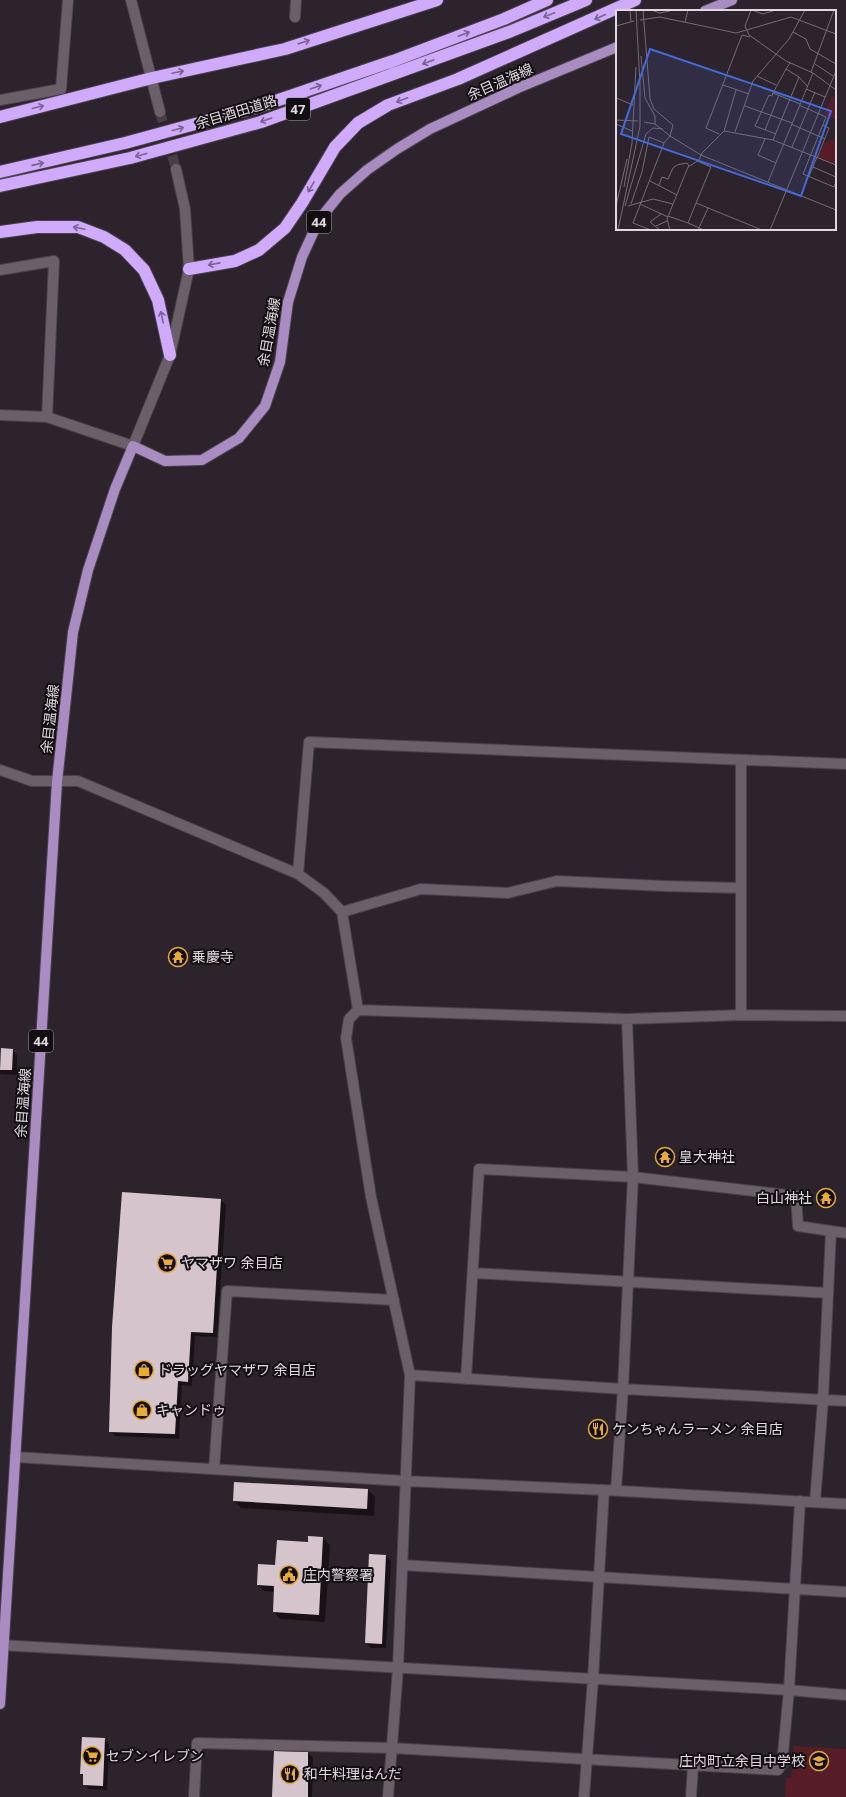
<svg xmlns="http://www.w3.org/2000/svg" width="846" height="1797" font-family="'Noto Sans','Noto Sans JP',sans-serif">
	<rect width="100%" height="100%" fill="#2d232c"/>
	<path fill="#561d28" d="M794,1746l52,3v48h-61l1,-19h5z"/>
	<path fill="#0007" d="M12,1050l5,5v20l-17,-1v-15z
		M221,1200l5,5 -9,132 -22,-1 -3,50 -10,-1 -3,54 -64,-3 -5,-5z
		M368,1490l7,7 -1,19 -133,-8 -7,-7z
		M309,1537l14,1 7,7 -5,77 -45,-3 -6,-7 1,-20 -11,-1 -6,-6 18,-19 33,-23z
		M386,1556l5,5 -5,87h-15l-5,-5z
		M104,1739l5,5 -2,46 -18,-1 -5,-5v-7l-3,-3z
		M308,1753l5,5 -1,39h-39z"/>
	<path fill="#d6c4cc" d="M1,1048l12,1 -1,21h-12z
		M122,1192l99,7 -8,134 -22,-1 -3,50 -10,-1 -3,53 -66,-2 3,-105z
		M234,1482l134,7 -1,20 -134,-8z
		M308,1536l15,1 -4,78 -46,-3 1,-26 -17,-1 1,-21 17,1 2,-25 31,2z
		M369,1554l17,1 -4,89 -17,-1z
		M82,1737l23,1 -2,48 -20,-1v-11h-3z
		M274,1751l34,1v45h-36z"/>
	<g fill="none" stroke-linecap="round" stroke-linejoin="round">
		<path stroke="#483e47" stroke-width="10" stroke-dasharray="10 5" stroke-linecap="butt" d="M160,112l16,57"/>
		<g stroke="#4a414a" stroke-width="12">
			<path id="minor" d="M131,0l29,112
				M295,17l1,-17
				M0,100l61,-11 7,-89
				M0,270l54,-9 -7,156
				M0,415l47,2 86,29 37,-91 19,-86 -4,-60 -9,-40
				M741,760v255
				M0,770l32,11h46l220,93 26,19 18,19 16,98
				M298,874l11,-132 537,22
				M342,912l79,-23 87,4 49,-12 107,5 77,2
				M831,1231l15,2
				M473,1273l355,20
				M410,1375l213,14 223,12
				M466,1379l13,-210 154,8 163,19 2,30 33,5 -8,169 -8,102
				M15,1457l390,24 199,9 242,14
				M214,1469l13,-178 167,9
				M616,1490l7,-101 10,-212 -6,-158
				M402,1565l444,27
				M0,1645l789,45 57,5
				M194,1797l3,-54 194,5 387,22 4,-6 7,-74 11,-189
				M388,1797l10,-129 12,-293 -39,-178 -25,-159 3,-19 9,-9 269,9 114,-4 105,1
				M584,1797l9,-118 11,-189
				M691,1797l2,-31"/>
		</g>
		<g stroke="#4a414a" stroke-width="12">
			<path id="major" d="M705,11l27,-11
				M0,1704l57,-922 16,-150 15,-62 27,-81 18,-43 32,15 37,-1 37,-22 26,-32 15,-44 8,-60 14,-45 17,-37 21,-26 27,-24 30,-21 33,-20 88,-41 99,-41"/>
		</g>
		<g stroke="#4a414a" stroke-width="14">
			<path id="highway" d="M0,117l152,-39 133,-29 152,-49
				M0,172l125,-29 133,-36 135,-46 111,-42 43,-19
				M0,186l130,-28 131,-36 248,-90 77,-32
				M0,232l37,-5h41l26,10 21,13 19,20 14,30 12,55
				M189,269l46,-8 24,-11 26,-22 17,-25 33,-56 23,-24 30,-18 70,-26 177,-79"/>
		</g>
		<use href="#minor" stroke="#6b5f6a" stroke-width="10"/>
		<use href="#major" stroke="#a88cc2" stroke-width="10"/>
		<use href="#highway" stroke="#d0aafc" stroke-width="12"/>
	</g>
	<defs><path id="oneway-shaft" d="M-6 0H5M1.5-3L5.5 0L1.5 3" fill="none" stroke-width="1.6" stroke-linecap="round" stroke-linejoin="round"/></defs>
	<g stroke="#7a6493">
		<use href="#oneway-shaft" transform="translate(549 15) rotate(158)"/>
		<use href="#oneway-shaft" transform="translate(600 17) rotate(156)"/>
		<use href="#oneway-shaft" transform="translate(464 34) rotate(-21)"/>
		<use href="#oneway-shaft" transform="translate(304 42) rotate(-18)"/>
		<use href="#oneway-shaft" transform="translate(428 62) rotate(160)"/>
		<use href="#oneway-shaft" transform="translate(178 72) rotate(-12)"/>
		<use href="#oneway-shaft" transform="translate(316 87) rotate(-19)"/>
		<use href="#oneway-shaft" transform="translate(402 100) rotate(159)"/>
		<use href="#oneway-shaft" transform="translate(38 107) rotate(-14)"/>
		<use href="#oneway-shaft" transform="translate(266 120) rotate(161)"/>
		<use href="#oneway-shaft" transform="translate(178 129) rotate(-15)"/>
		<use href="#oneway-shaft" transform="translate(141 155) rotate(165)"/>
		<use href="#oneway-shaft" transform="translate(38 164) rotate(-13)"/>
		<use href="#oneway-shaft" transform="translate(311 187) rotate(120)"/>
		<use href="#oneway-shaft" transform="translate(79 228) rotate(-168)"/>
		<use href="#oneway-shaft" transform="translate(214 264) rotate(169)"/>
		<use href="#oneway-shaft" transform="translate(162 317) rotate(-102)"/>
	</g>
	<defs>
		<g id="temple-ring" transform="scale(1)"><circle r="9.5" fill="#120e12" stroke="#e9aa38" stroke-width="1.5"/><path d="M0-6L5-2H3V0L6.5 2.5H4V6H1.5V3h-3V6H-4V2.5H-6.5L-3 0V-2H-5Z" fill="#e9aa38"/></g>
		<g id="supermarket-ring" transform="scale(1)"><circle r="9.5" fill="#120e12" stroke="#e9aa38" stroke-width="1.5"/><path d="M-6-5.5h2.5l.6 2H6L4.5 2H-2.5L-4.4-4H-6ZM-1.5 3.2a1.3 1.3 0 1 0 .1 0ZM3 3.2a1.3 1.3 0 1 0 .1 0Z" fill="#e9aa38"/></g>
		<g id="shop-ring" transform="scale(1)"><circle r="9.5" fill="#120e12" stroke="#e9aa38" stroke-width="1.5"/><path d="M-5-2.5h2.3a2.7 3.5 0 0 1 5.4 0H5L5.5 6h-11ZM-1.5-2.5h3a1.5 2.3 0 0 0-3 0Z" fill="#e9aa38"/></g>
		<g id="restaurant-ring" transform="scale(1)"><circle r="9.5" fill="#120e12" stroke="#e9aa38" stroke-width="1.5"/><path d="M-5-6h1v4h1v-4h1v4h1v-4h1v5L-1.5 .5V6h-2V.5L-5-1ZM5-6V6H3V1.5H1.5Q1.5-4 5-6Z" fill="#e9aa38"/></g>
		<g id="civic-ring" transform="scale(1)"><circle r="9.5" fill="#120e12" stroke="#e9aa38" stroke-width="1.5"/><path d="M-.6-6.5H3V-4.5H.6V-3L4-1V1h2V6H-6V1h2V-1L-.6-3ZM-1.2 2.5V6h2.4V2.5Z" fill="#e9aa38"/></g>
		<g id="school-ring" transform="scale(1)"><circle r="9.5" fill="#120e12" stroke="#e9aa38" stroke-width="1.5"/><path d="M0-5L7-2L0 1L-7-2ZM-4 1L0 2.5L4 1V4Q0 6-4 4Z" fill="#e9aa38"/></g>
	</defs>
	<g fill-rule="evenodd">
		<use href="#temple-ring" x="178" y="957"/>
		<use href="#temple-ring" x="665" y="1157"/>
		<use href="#temple-ring" x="826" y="1198"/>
		<use href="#supermarket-ring" x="167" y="1263"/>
		<use href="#shop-ring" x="144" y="1370"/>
		<use href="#shop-ring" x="142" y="1410"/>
		<use href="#restaurant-ring" x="598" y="1429"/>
		<use href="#civic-ring" x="289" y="1575"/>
		<use href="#supermarket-ring" x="92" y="1756"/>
		<use href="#school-ring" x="819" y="1761"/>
		<use href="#restaurant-ring" x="290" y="1774"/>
	</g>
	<g text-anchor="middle" stroke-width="4" stroke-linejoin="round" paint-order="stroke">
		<g fill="#120e12" stroke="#a29ca2" stroke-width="1">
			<rect x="286" y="98" width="24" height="22" rx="3"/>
			<rect x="307" y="211" width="24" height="22" rx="3"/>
			<rect x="29" y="1030" width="24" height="22" rx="3"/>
		</g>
		<g font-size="13" font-weight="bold" fill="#e0d9df">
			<text x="298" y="114">47</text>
			<text x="319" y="227">44</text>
			<text x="41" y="1046">44</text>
		</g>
		<g font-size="14" fill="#e0d9df" stroke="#120e12">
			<text transform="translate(500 82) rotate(-24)" y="5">余目温海線</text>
			<text transform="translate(236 112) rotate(-17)" y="5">余目酒田道路</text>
			<text transform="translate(269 332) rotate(-80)" y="5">余目温海線</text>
			<text transform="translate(50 719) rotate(-84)" y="5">余目温海線</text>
			<text transform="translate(23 1103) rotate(-86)" y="5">余目温海線</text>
		</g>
		<g font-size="14" fill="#e0d9df" stroke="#120e12" text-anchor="start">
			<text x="192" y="962">乗慶寺</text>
			<text x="679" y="1162">皇大神社</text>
			<text x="812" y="1203" text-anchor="end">白山神社</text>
			<text x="181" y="1268">ヤマザワ 余目店</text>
			<text x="158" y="1375">ドラッグヤマザワ 余目店</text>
			<text x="156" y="1415">キャンドゥ</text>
			<text x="612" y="1434">ケンちゃんラーメン 余目店</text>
			<text x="303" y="1580">庄内警察署</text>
			<text x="106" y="1761">セブンイレブン</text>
			<text x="805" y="1766" text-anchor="end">庄内町立余目中学校</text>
			<text x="304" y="1779">和牛料理はんだ</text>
		</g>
	</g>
	<g transform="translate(616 10)">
		<rect width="220" height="220" fill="#2d232c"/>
		<path d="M216,86l4,2v22l-12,-6zM216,129l4,2v23l-18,-7 7,-15z" fill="#561d28"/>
		<path fill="none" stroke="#756c74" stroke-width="1" d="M14,0l1,12M27,0l7,89 4,10 19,16 -3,11 31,19 135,55M35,0l9,3 14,-3M135,0l-6,16 4,9 37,26 27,12 23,17M136,0l11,4 13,-4M24,10l20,-3 76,16 55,-16 45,17M69,12l3,-12M0,16l18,-5M177,22l13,7 4,10 26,15M25,46l4,42 10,18v8M199,54l18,12M195,62l23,-62M141,66l19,9M183,67l8,9M107,75l26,9M190,79l19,8M157,83l13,-24M0,88l17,7M183,95l27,12 -23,57 31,13 2,-5M129,96l47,17M0,110l22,1M28,112l11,2 15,12 -6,7 -31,80 18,7M0,114l16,7M175,114l34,15M149,120l14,-35M108,121l12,-41M119,122l18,-51 36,-42 16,-29M103,124l-13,-6 36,-93 8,2M160,124l-21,-8 14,-31 3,1 1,-3 27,11M149,129l-7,16 18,8M157,130l26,-63 -13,-8 4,-6M176,137l23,-55M201,148l12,-30 -6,-3M197,157l23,10M193,166l8,-19M34,171l27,14M152,172l45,-109M43,175l3,-8 6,2 5,-11 4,-3 10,-2 2,3M8,177l8,-44 4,-76M80,193l15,-36 -14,-6M15,194l11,-32 7,-35 15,6M24,194l28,13M0,196l11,-47M9,196l21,-72 7,-6 10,1M12,196l25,-7 20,5M52,206l20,7 8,-20 66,27M72,213l16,7M40,216l11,-5M2,220l22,-104v-42l-4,-74M44,220l-10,-8 11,-8M54,220l-3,-11 21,-52 11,-7 3,-7 22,-22 49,9 63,25M82,220l10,-22M154,220l66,-159"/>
		<path fill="#446ad9" fill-opacity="0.15" stroke="#446ad9" stroke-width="2" d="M34,39l181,62 -30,85 -180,-62z"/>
		<rect width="220" height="220" fill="none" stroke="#e0d9df" stroke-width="2"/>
	</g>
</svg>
